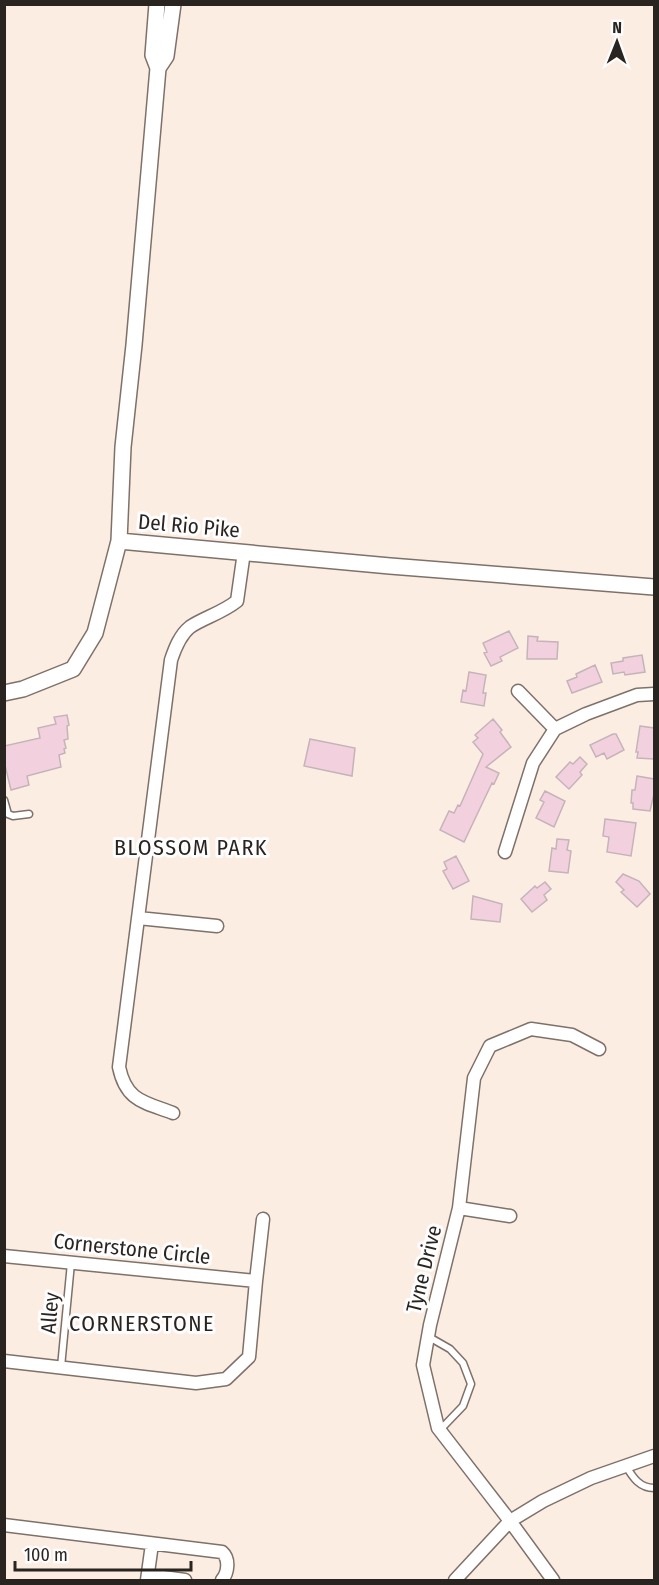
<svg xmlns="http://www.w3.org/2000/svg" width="659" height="1585" font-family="'Fira Sans Condensed',sans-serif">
	<rect width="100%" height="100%" fill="#fcede3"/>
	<path fill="#f2d0de" stroke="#c4b4ba" stroke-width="1.5" d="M509,631l9,17 -18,9 2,4 -11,5 -7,-13 3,-1 -4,-9z
		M528,636l10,1 -1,4 21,1 -1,17h-30z
		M642,655l3,17 -20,3 -1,-3 -11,2 -2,-11 12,-2v-3z
		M595,665l7,17 -30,11 -5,-12 10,-4 -1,-3z
		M469,672l17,3 -3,18h3l-2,13 -23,-4 2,-12 3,1z
		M67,715l2,10 -2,1 1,13 -4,1 2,8 -2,1 1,4 -6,2 2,12 -34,9 2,9 -18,5 -7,-29v-15l36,-8 -2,-10 18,-4 -2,-7z
		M493,719l9,11 -2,2 11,15 -25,20 13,6 -5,11 -2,-1 -28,59 -24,-12 9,-19 5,2 4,-8 2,1 23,-52 -10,-12 5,-4 -3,-3z
		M640,726l14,2v31l-17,-1 1,-6h-2z
		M613,734h3l8,16 -17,9 -3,-6 -8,4 -6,-12z
		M310,739l45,9 -3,28 -48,-10z
		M580,757l7,7 -7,8 2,3 -13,14 -13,-12 14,-15 3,2z
		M637,776l17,3v15l-4,17 -17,-2v-6h-2l1,-13h3z
		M545,791l20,10 -11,26 -18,-9 8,-16 -4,-2z
		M605,819l31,4 -5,33 -24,-4 2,-15 -6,-1z
		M557,839l12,1 -2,10 4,1 -3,22 -19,-2 3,-23 4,1z
		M456,856l13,25 -16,8 -10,-18 4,-2 -3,-7z
		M623,874l16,7 11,13 -13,13 -16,-15 3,-2 -8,-8z
		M545,882l6,7 -7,6 3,5 -15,12 -11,-13 14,-13 2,2z
		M473,896l29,8 -2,18 -29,-3z"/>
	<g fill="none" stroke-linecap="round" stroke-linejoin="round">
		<g stroke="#7e7169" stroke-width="9">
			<path id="service" d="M4,800l4,14 5,2 16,-2
				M429,1337l21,12 13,14 8,21 -8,22 -23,24
				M61,1367l10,-104
				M626,1466c7,12 14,22 28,22"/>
		</g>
		<g stroke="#7e7169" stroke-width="15">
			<path id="minor" d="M518,691l37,38
				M505,852l28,-89 22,-34 31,-15 51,-19 17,-1
				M138,918l79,8
				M173,1113c-29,-11 -47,-12 -54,-46l52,-407c4,-12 9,-25 19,-33 13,-9 32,-14 47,-26l7,-49
				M459,1208l51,8
				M4,1256l252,25 -7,76 -23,22 -30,4 -192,-22
				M256,1281l7,-62
				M4,1525l218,27c8,7 6,21 0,28
				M148,1575l37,5
				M147,1580l5,-36
				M455,1580l55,-59 33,-20 48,-23 63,-22
				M553,1580l-43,-59 -72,-93 -15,-63 7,-40 29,-117 15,-130 16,-32 41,-17 41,6 27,14"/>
		</g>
		<g stroke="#7e7169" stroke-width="18">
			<path id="tertiary" d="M158,68l8,-12 7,-52
				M119,541l271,25 264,21
				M4,693l19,-4 50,-20 22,-36 24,-92 4,-94 11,-102 24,-277 -5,-13 4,-51"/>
		</g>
		<use href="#service" stroke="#fff" stroke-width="6"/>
		<use href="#minor" stroke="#fff" stroke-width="12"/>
		<use href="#tertiary" stroke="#fff" stroke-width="15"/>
	</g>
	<g text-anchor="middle" stroke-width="6" stroke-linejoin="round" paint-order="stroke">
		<g font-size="21" fill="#2a2421" stroke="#fdfdfd">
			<text transform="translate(189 526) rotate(5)" y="7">Del Rio Pike</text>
			<text transform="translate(132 1249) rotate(6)" y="7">Cornerstone Circle</text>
			<text transform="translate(424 1269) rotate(-76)" y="7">Tyne Drive</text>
			<text transform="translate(50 1313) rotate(-85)" y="7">Alley</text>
		</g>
		<g font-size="22" letter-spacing="1.5" fill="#2a2421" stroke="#fdfdfd">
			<text x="191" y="855">BLOSSOM PARK</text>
			<text x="142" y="1331">CORNERSTONE</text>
		</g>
	</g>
	<rect width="659" height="1585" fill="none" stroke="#2a2421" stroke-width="12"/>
	<g transform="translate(617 42) rotate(1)" stroke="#fdfdfd" stroke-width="4.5" paint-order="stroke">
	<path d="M0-4.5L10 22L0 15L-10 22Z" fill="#2a2421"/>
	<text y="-9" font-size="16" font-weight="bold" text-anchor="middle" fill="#2a2421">N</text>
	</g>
	<path d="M15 1561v9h176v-9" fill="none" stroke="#2a2421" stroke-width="3"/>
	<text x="24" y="1561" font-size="18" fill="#2a2421" stroke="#fdfdfd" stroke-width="4.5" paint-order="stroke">100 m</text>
</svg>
